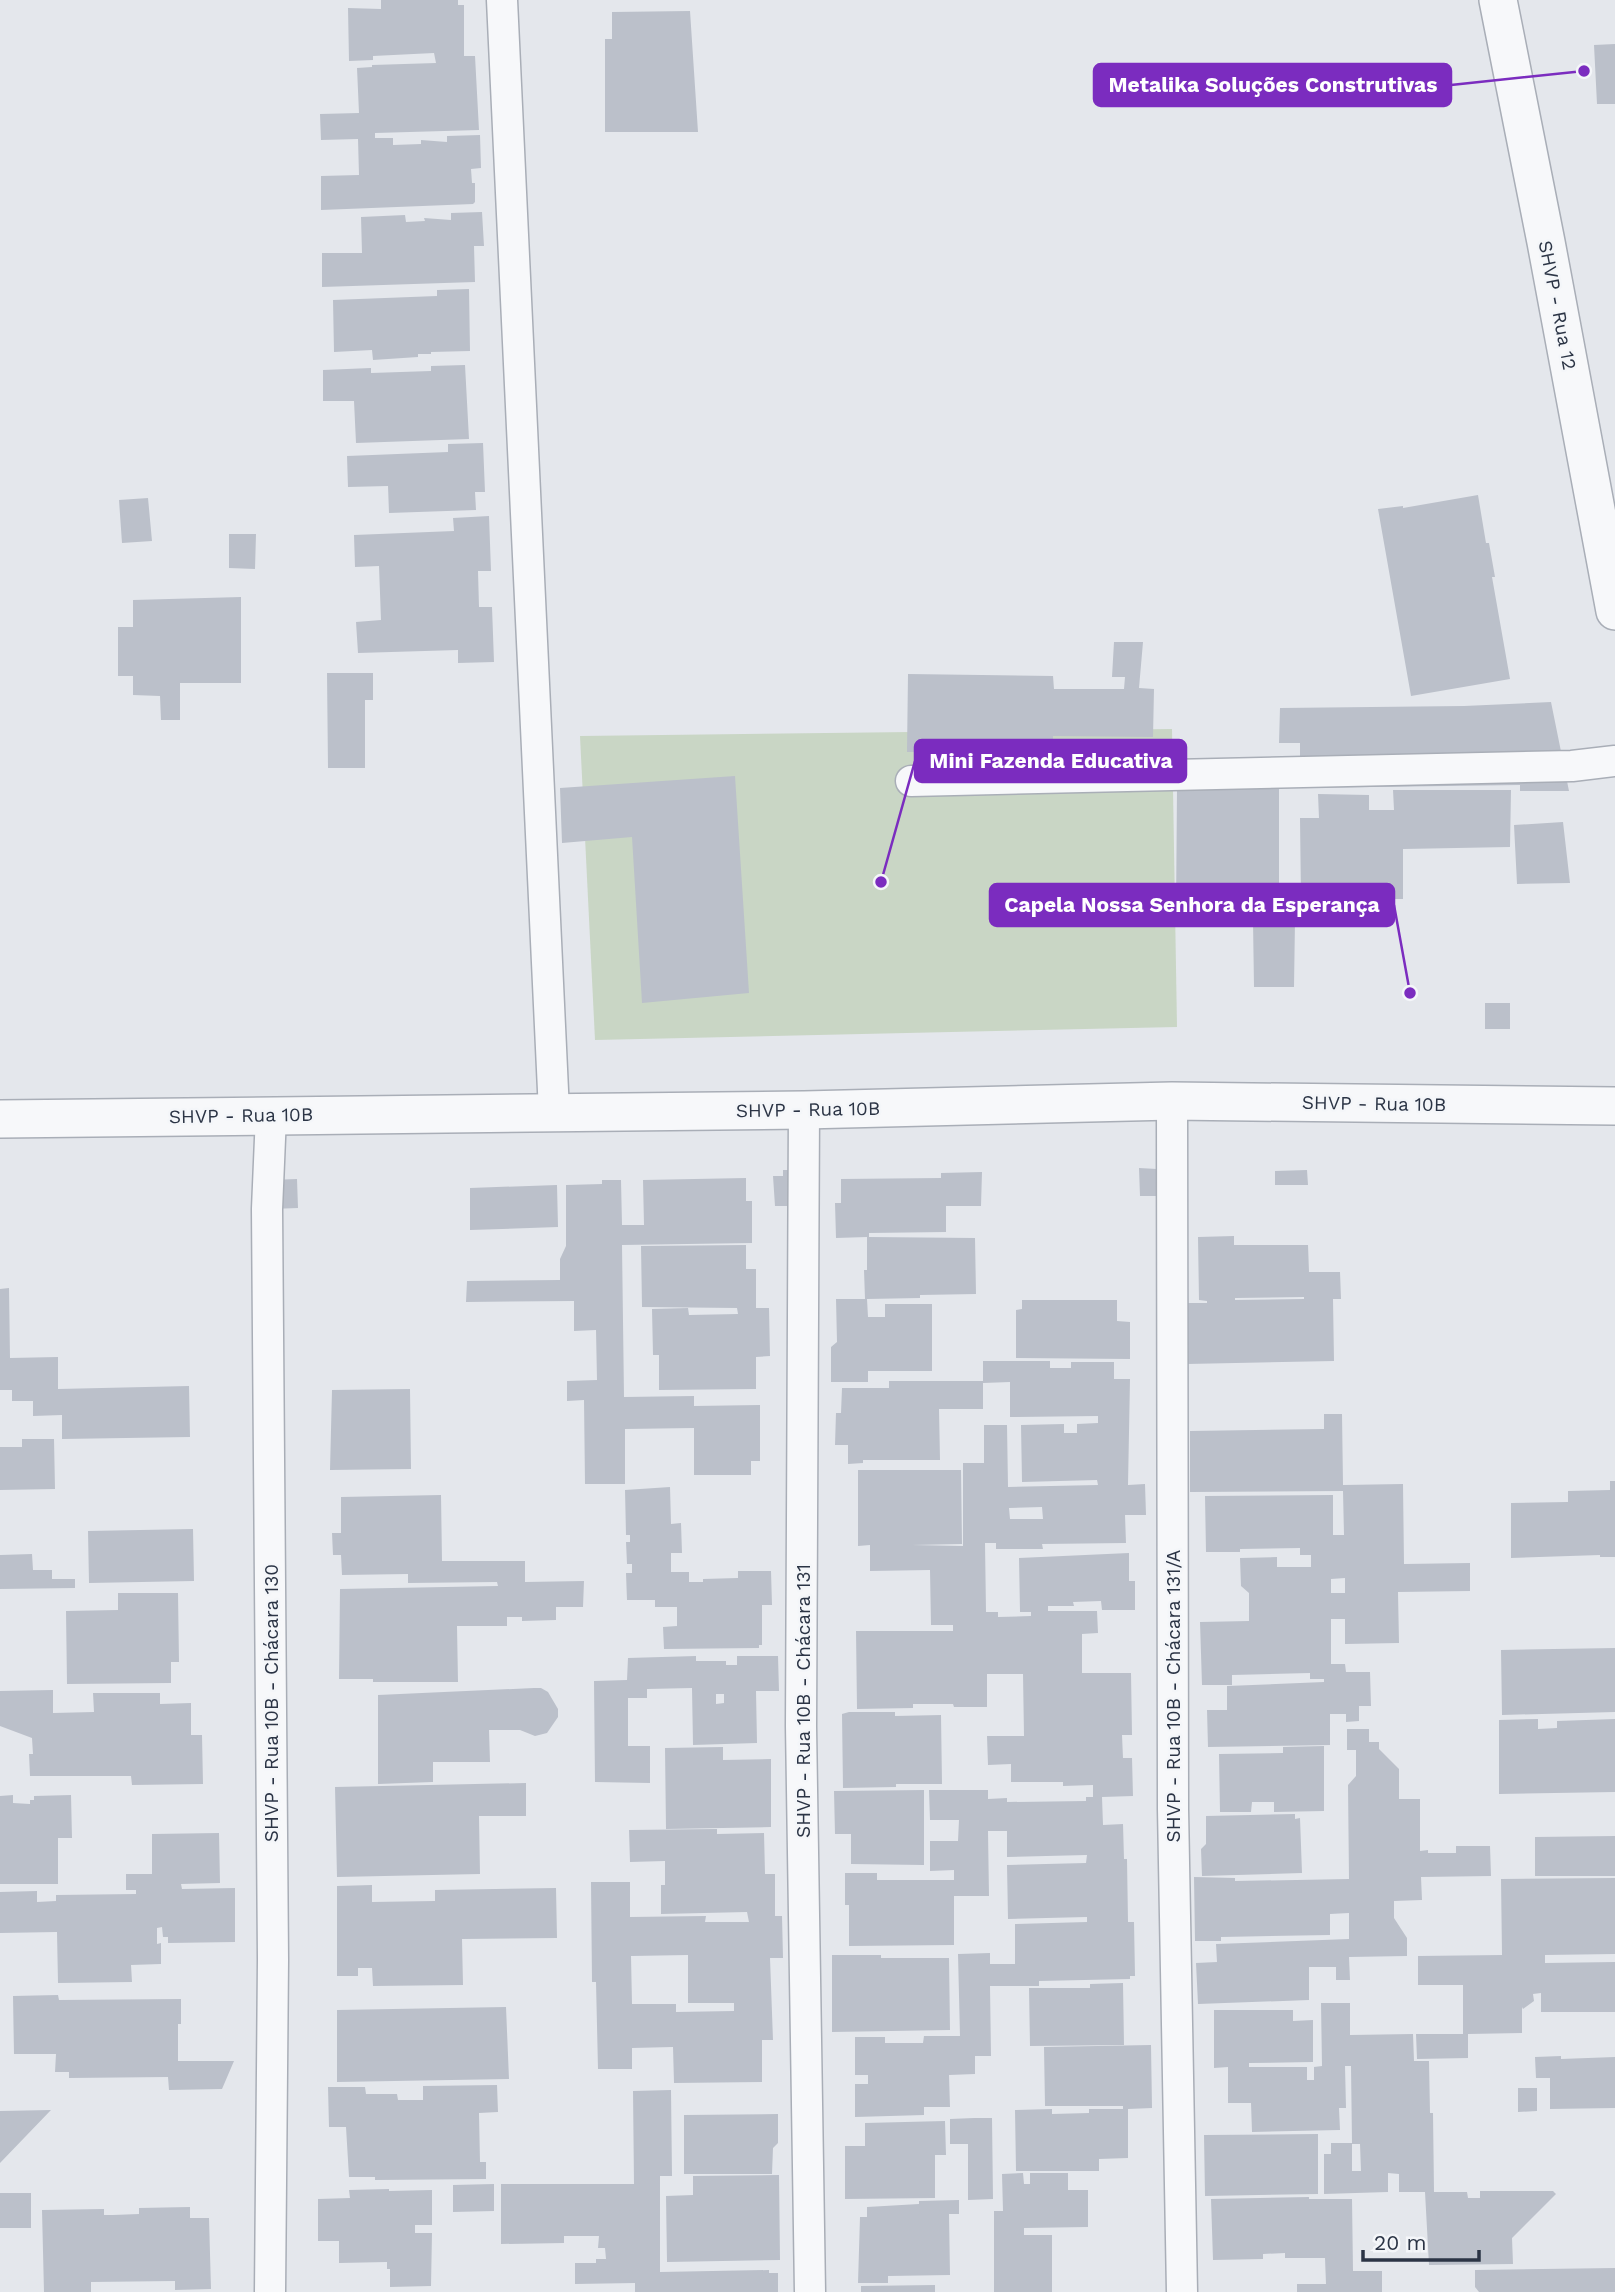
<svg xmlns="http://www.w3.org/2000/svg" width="1615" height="2292" font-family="'Work Sans',sans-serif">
	<rect width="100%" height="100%" fill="#e4e7ec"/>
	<path fill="#c9d6c5" d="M1172,729l5,298 -582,13 -15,-304z"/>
	<path fill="#bbc0ca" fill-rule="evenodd" d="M381,0h77v5h6v51h11l4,74 -104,3v5h18v7l28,-1v-4l26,2v-6l33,-1 1,33 -10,1 1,14h3v19l-2,2 -152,6v-34l38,-1 -1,-36 -37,1 -1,-26 39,-1 -2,-45 15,-1v-2l64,-2 -2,-10 -61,3v4l-24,1 -1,-53 33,1z
		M690,11l8,121h-93v-93h7v-27z
		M1615,44v60h-18l-3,-59z
		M482,212l2,34h-10l1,36 -153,5v-34h40l-1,-36 44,-2 1,7 19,-1 -1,-3 27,2v-7z
		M469,289l1,62 -39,1v2h-13v3l-45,3 -1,-10 -38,2 -1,-52 104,-4v-6z
		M465,365l4,74 -113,4 -2,-42h-31v-31l48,-2v5l60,-2v-5z
		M483,443l2,49h-10l1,18 -87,3 -1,-27 -40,1 -1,-31 101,-4v-8z
		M1478,495l8,48h3l6,34h-3l18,102 -99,17 -33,-187 25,-3v2z
		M148,498l4,43 -30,2 -3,-43z
		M489,516l2,55h-13l1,36h13l2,55 -36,1v-13l-100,3 -2,-31 25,-2 -2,-54 -24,1 -1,-32 100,-4 -1,-13z
		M229,534h27l-1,35 -26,-1z
		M241,597v86h-61v37h-19l-1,-24 -27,-1v-19h-15v-49h15v-27z
		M1114,642h29l-4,46 15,1 -1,48 -100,-1v16h-146l1,-78 145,2 1,13h70l1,-12h-13z
		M327,673h46v27h-8v68h-37z
		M1551,702l18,89h-49v-6l-220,3v-45h-21l1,-35 184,-2z
		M735,776l14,217 -107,10 -10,-166 -70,6 -2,-55z
		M1177,789h102v123l-17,-1v8l33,1 -1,67h-40l-1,-66 -9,-1v-8h-68z
		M1393,790h118l-1,57 -107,2v50h-102l-1,-81h19l-1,-24 51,1v15h25z
		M1563,822l7,61 -53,1 -3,-59z
		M1485,1003h25v26h-25z
		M1139,1168l18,1v27h-17z
		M783,1170h37v18h-29v18h-16l-2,-30h10z
		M1307,1170l1,15h-33v-14z
		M982,1172l-1,34h-35v26l-77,1v4l106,1 1,56 -56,1v3l-53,1 1,18h17v-13h47v67h-64v11h-37v-35l6,-5 -1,-43h29l-1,-29h3v-33l-31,1 -1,-35h6v-24l100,-1v-5z
		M746,1178v23h6v42l-130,2 2,152 70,-1v10l66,-1v56h-9v14h-57v-47l-69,1v55h-40l-1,-84 -17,1v-20l30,-1 -1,-50 -22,1v-30l-108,1 1,-21 93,-1v-21l6,-13v-61l36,-1v-4h19l1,45h22l-1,-45z
		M297,1179l1,29 -27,1v-29z
		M557,1185l1,42 -88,3v-42z
		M1234,1236v9h74l1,27h31l1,27h-8l1,62 -147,3 -1,-61h21v-2l-8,-1 -1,-63zM1304,1297v2l-69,1v-2z
		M746,1245v24h10v39h13l1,48 -14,1v32l-97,1v-35h-6l-1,-46 36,-1 1,7 49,-1 -1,-6 -95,-1 -1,-61z
		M9,1288l1,70 48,-1v32l131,-3 1,51 -128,2v-24l-29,1v-15h-21v-11h-12v-101z
		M1022,1300h95v21l13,1v37l-114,-1v-48l6,-1z
		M983,1361h67v7h21v-6h43v17h16l-2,106 17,-1 1,31h-21l1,28 -84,1 1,5h-47v-6h-11l1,69h12v5l33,-1v-4h-11l-1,-54 110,-5v28h6v29h-33l-1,-9 -28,1 1,4h-26v5h49l1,22 -16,1v39h49l1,62h-10l1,23h9l1,38 -31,1 1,28 20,-1 1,35h3l1,63h6l1,54h-5v3l-91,2v5h-49l1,70h-16v18l-26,1 1,32h-26v8l-69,2v-33h13v-9h-13v-38h30v6h38l1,-7h36l-2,-82 32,-1v11h25v-40l72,-2v-5l-79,2 -1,-54 79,-2 1,-8 -80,2v-26h-19l1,65h-35v49l-105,1v-41h-4v-32h32v7h77v-10l-24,1v-30h28l1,-21h-29l-1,-30h59v9l19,-1v4l79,-1v-4h7v-12l-30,1v-4h-52v-18l-23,1 -1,-29h37l-1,-62h-36v33h-33l-1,-3h-40v4l-56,1 -1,-78h97v-6h-22l-1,-55 -60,1v-26l-12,1v-76h103l1,74 -50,1 51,1v-83h21v-38h23l1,62 90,-2 -1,-5 -75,2 -1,-57 43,-1v9h13v-9l21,-1v-7l-88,1v-35l-27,1zM1042,1507l1,12h-33l-1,-11z
		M889,1381h94v28h-44l1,51h-77v3l-15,1v-19h-13l1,-32h5l1,-25h47z
		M410,1389l1,80 -81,1 2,-80z
		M1324,1414h18l1,71 60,-1 1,80 66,-1v28l-72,1 1,51 -54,1v-25h-14v45h14l1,8h24l1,34h-12v15l-13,1v-8h-16v31l-122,2 -1,-37h20v-24l97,-4v-3h-14v-6l-78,2v10h-30l-2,-63 49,-1v-28l-8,-7 -1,-28 37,-1v10h34v-12h-11v-7l-60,1v3h-34l-1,-56 128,-1v40h11l-1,-44 -153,1v-61l134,-2zM1345,1578v15h-14v-14z
		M22,1439h32l1,50 -55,1v-43h22z
		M1610,1481h5v76h-15v-2l-89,3v-55l57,-1v-11l42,-1z
		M670,1487l1,37 10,-1 1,30h-11v19h18v10h14v-3l35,-1v-7h33l1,34h-10v40h-3v3l-95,1 -1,-22 14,-1v-19h-22v-7h-28l-1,-27h6v-9h-5l-1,-22h4v-7h-4l-1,-45z
		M441,1495l1,66h83v21l59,-1 -1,26h-27v13l-34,1v-4h-15v9h-50l1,56h-85v-3h-34l1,-90 158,-3 -1,-4 -89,1v-9l-66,1 -1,-20h-8l-1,-22h9v-36z
		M193,1529l1,52 -105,2 -1,-52z
		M32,1554l1,16h19v9h23v9l-75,1v-34z
		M118,1593h60l1,69h-8v21l-104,1 -1,-73 52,-1z
		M1615,1648v64l-113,3 -1,-65z
		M696,1656v5h30v4h11v-9h41l1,35h-23l1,52 -64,2 -1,-57 -45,1v9h-19v48h22v37l-55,-1 -1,-101 33,-1 1,-22zM716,1694h8v9l-8,1z
		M534,1688h7l7,4 10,17v8l-11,16 -12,3 -15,-6h-31l1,32h-57v20l-55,2v-89z
		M53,1690v23l41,-1 -1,-19h67v11l31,-1v32h11l1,49 -71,1 -1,-9h-101l-1,-22h4l-1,-16 -32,-12v-35z
		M849,1712h46v4l46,-1 1,69h-46v3l-53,1 -1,-74z
		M1538,1719v10l19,-1v-7l58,-2v73l-116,2v-74z
		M1347,1729h22v13h10v7l20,20v30h21v52l8,-1v3h28v-7h34l1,30 -70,1 1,23 -28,1v17l13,20v18l-58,1 1,23h-14v-13h-27v33l-111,4 -2,-41 21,-1 -1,-18 133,-5v-26l-19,1v21l-109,2v4h-26l-1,-64 41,1v3l114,-2 -1,-94 8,-9v-26h-9z
		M1324,1746v65l-50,1v-10h-22l-1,10h-31l-1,-58 64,-1v-6z
		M723,1747v13l48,-1v68l-105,2 -1,-81z
		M526,1783v33h-47l1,58 -143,3 -2,-90z
		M924,1790v75l-73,-1v-30h-16l-1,-43z
		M13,1795v8l17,1v-4h4v-4l37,-1 1,43h-14v46h-58v-88z
		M1295,1814v5l5,-1 2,55 -100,3 -1,-27 5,-5v-28z
		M717,1829v5l47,-1 1,41h10v42h7l1,42h-13l3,82h-11v42l-88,1 -1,-36 -41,1v21h-34l-2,-87h-4l-1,-100h39v35l76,-1 -1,6h44l-2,-10 -86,2v-29h4v-24l-35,1 -1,-32zM688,1955v48h46v8l-58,1v-8h-44l-1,-48z
		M219,1833l1,50 -39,1 1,5 53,-1v54l-67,1v-6h-5l-1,-10 -5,1v16l4,-1v21l-30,1 1,17 -74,1 -1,-51 -57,1v-41l37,-1v11l19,-1v-6l80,-1v-4h-10v-16h26v-40z
		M1615,1836v40h-80v-39z
		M1615,1878v76l-70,1v8l70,-1v50h-74v-19l-8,1 1,7 -11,8 -1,-2v26l-54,1v24l-51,1 -1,-25h47v-49h-45v-29l84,-1 -1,-76z
		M372,1885v17l63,-1v-11l121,-2 1,50 -95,1 1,46 -90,1 -1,-18h-14v8h-21v-90z
		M832,1955h49v3h68l1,72 -118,2z
		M1123,1983l1,62 -94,1 -1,-58h61v-4z
		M58,1995l1,5 122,-1v25h-3v37h56l-12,28 -53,1 -1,-13 -99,1v-6h-14l1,-18h-42l-1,-58z
		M1321,2003h29v32l63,-1 1,27h15l1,52h3l1,79h33l1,6h12v-7h73l3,3 -44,44 1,26 -84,1 -4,-73h-26v-18l-11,-1v19l-64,2v-40h7v-11h21l-1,-77h-6l1,42h-7l1,22 -88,2 -1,-29h-23v-36l-14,1v-58h79v11l20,-1v42l-64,1v4h58v13h7v-13l8,-1zM1352,2144h8l1,27h-9z
		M506,2007l3,72 -172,3v-72z
		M1151,2045l1,63 -24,1v49l-29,1v12h-83l-1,-61 37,-1v5l37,-1v-4h34v-3h-78l-1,-59z
		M1561,2056v3l54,-2v51l-65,1v-31h-14l-1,-21z
		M497,2085l1,27 -19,1 1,49h6v17l-111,1v-3h-26l-3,-50h-17l-1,-40h37l1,7h31l1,6h25v-14z
		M1518,2088h19v23l-19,1z
		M671,2090l1,86h-12v96l109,-2v3h9v19h-143v-9l-60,1v-21h21v-4h10l-1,-11h-7l1,-12h-35v7l-63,1v-60h133l-1,-93z
		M51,2110l-51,53v-52z
		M778,2114v29l-5,5 -1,26h-88v-59z
		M974,2118h18l1,81 -25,1v-56h-18v-25z
		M945,2121l1,34h-11v43l-90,1v-53h20v-23z
		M1318,2134v60l-113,2 -1,-61z
		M1023,2173l1,11h6v-11h38v17h20v37l-64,1v7h28v57h-58v-81h9l-1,-37z
		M779,2175l1,85 -113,2 -1,-66 27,-1v-19z
		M494,2184v27l-41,1v-27z
		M389,2189v2l43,-1v35h-17v8h17l-1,53 -41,1v-18h-3v-7l-48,1v-22h-21v-42l32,-1 -1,-8z
		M0,2193h31v35h-31z
		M1309,2197v2h43l1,72h29v21h-85v-8h29l-1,-26h-40v-5l-22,1v5l-50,1 -2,-61z
		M959,2200v14h-10l1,61 -62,1v7h-30l2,-66h7v-10l52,-3v-3z
		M190,2207v11h19l2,71 -36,1v-9l-84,1v10h-47l-2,-82 62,-1v6h9l26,-1v-6z
		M1615,2268v24h-136l-4,-5v-17z
		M935,2285v7h-74v-6z"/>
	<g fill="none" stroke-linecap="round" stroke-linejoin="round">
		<g stroke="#a9aeb7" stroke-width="33">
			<path id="minor" d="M502,0l52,1112
				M911,781l661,-15 43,-5
				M1172,1101l1,708 9,483
				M804,1110l-3,616 9,566
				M270,2292l3,-332 -6,-751 4,-94"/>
		</g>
		<g stroke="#a9aeb7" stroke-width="40">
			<path id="tertiary" d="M1498,0l48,242 69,369
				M0,1119l804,-9 368,-9 443,5"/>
		</g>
		<use href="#minor" stroke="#f7f8fa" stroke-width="30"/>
		<use href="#tertiary" stroke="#f7f8fa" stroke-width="37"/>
	</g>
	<g text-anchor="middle" stroke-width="5" stroke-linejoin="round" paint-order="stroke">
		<g font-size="19" fill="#2b3445" stroke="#f4f6f9">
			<text transform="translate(1558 305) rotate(79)" y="7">SHVP - Rua 12</text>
			<text transform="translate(1374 1103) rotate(1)" y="7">SHVP - Rua 10B</text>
			<text transform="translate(808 1109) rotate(-1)" y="7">SHVP - Rua 10B</text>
			<text transform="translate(241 1115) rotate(-1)" y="7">SHVP - Rua 10B</text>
			<text transform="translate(1173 1696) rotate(-90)" y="7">SHVP - Rua 10B - Chácara 131/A</text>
			<text transform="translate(803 1701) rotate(-90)" y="7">SHVP - Rua 10B - Chácara 131</text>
			<text transform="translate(271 1703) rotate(-90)" y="7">SHVP - Rua 10B - Chácara 130</text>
		</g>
	</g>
	<path fill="none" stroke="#7b2cbf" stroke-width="2.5" d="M1584 71L1451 85M881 882L915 761M1410 993L1394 905"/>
	<g fill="#7b2cbf" stroke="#f4f6f9" stroke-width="2.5">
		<circle cx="1584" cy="71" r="7"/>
		<circle cx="881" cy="882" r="7"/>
		<circle cx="1410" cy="993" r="7"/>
	</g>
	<g fill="#7b2cbf" stroke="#7b2cbf" stroke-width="2.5">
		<rect x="1094" y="64" width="357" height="42" rx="7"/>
		<rect x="915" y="740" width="271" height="42" rx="7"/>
		<rect x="990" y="884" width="404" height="42" rx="7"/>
	</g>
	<g font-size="21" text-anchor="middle" font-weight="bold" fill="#fff">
		<text x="1273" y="92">Metalika Soluções Construtivas</text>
		<text x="1051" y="768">Mini Fazenda Educativa</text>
		<text x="1192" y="912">Capela Nossa Senhora da Esperança</text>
	</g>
	<path d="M1363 2250v10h116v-10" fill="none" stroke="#2b3445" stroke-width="3.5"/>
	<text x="1374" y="2250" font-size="21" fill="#2b3445" stroke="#f4f6f9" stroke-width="5" paint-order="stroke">20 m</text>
</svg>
